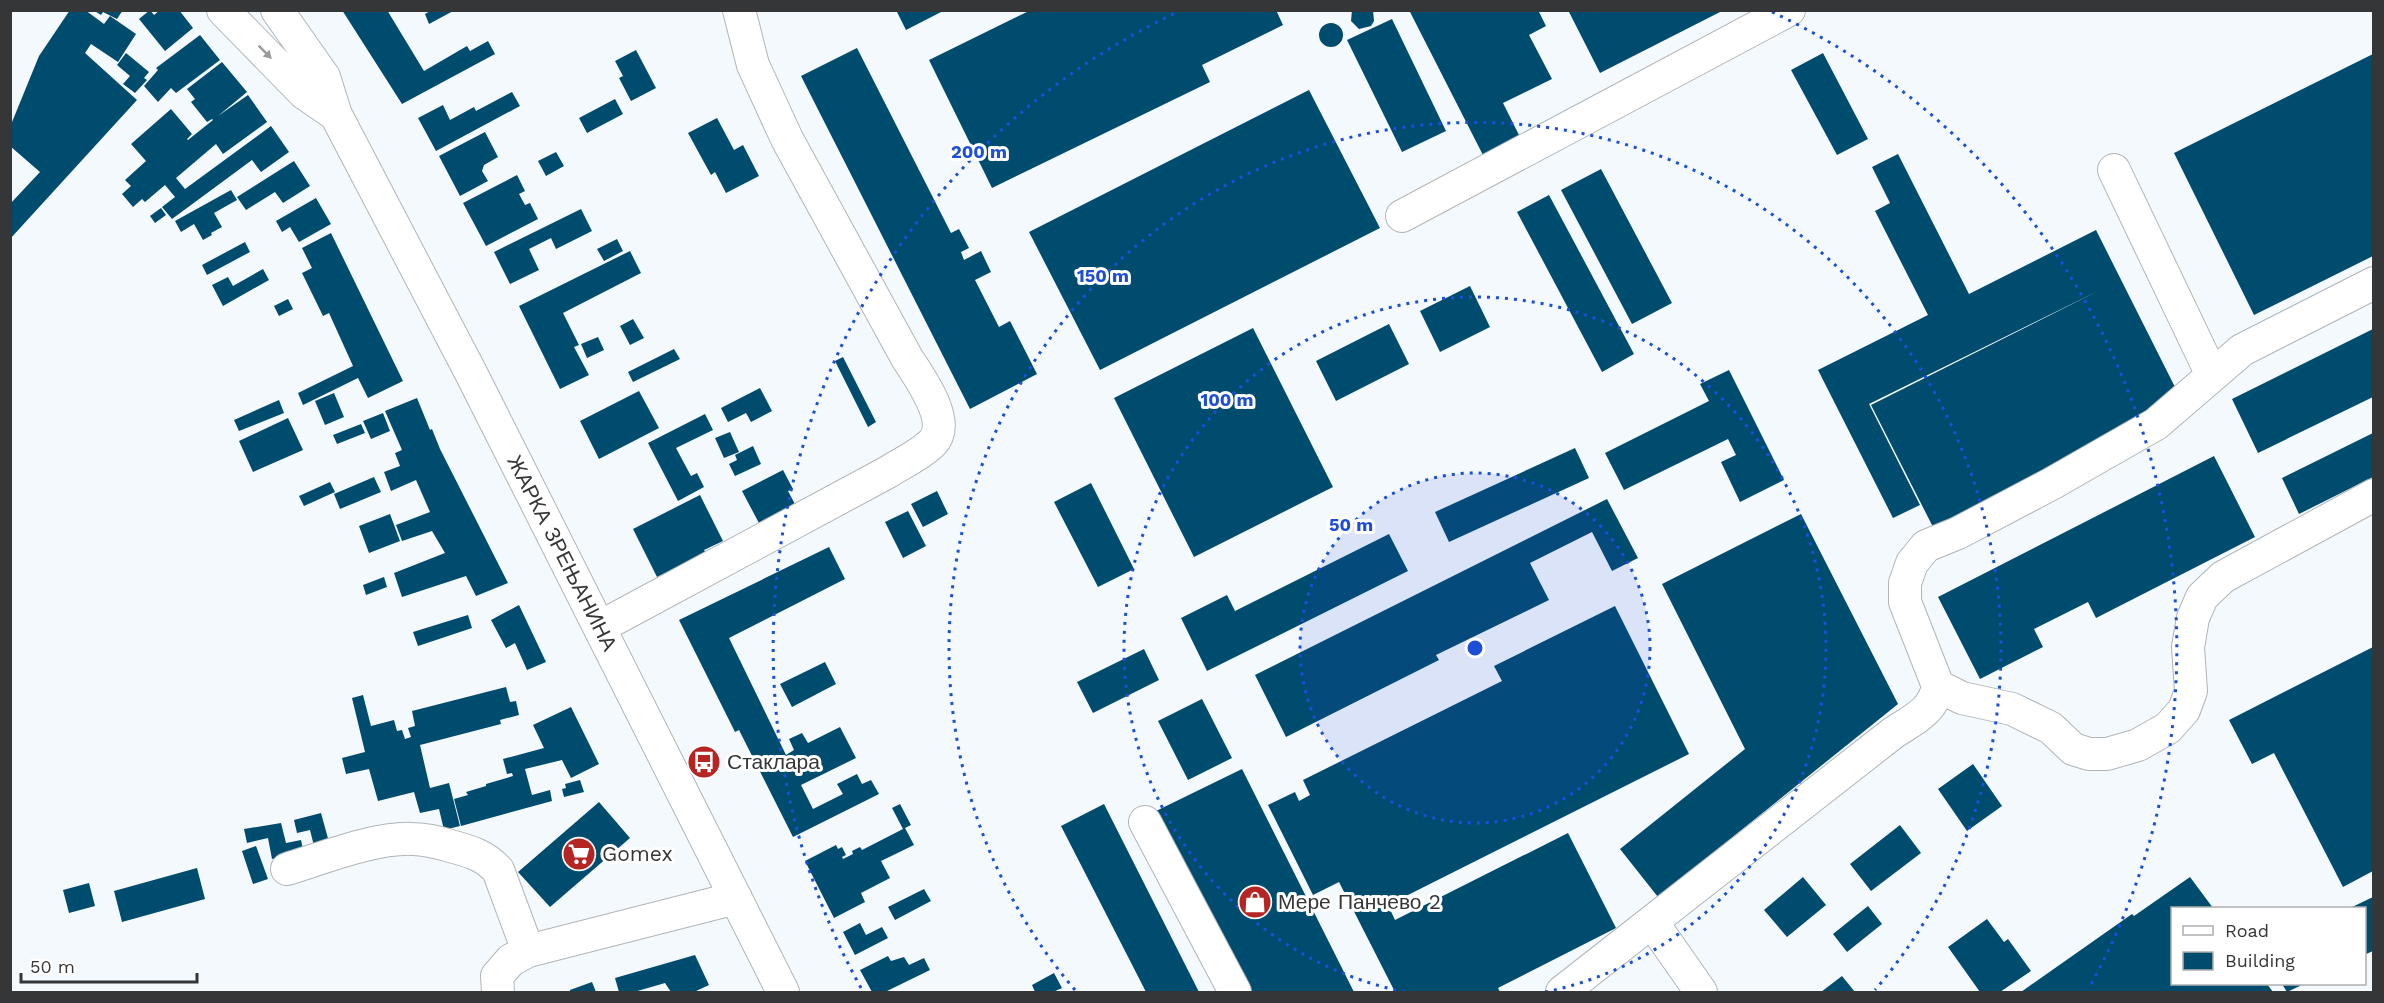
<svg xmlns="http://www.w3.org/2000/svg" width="2384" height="1003" font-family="'Work Sans',sans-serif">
	<rect width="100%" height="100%" fill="#f4f9fd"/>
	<path fill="#004c6f" d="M70,10h15l19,14 6,-8 26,18 -18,28 -27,-18 -6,9 52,47 -127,139v-35l30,-32 -30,-26v-19l29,-71z
		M93,10h30l-6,9 -14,-7 -2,3z
		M150,10l4,5 6,-5h19l14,18 -28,23 -26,-32z
		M342,10h45l37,61 43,-25 3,5 18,-10 7,13 -93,50z
		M432,10h23l-26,14 -4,-10z
		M896,10h49l-39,20z
		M1031,10h245l7,15 -81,40 8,17 -218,106 -63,-128z
		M1352,10h21l1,11 -3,5 -12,3 -8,-8z
		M1409,10h129l8,16 -17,9 23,44 -49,24 19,38 -37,18z
		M1568,10h156l-124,63z
		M1392,19l54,112 -44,21 -55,-112z
		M1319 35a12 12 0 1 1 24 0a12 12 0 1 1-24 0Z
		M200,35l20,25 -44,33 -5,-5 -13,14 -14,-16 14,-16 -2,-2z
		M857,48l94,185 8,-4 10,19 -8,4 3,8 17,-9 10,21 -16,8 24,47 11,-6 27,53 -67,35 -169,-333z
		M636,50l20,38 -25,13 -12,-23 4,-2 -8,-15z
		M126,53l23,19 -5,6 3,2 -12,13 -12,-9 7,-8 -13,-11z
		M1823,53l45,86 -31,16 -46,-85z
		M2373,54v202l-119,59 -80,-162z
		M222,62l25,30 -29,24 30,-21 19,27 -44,32 -7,-10 -40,34 9,11 86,-63 18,26 -28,20 -9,-12 -80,59 -10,-12 13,-10 -10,-12 -20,17 -3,-3 -9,8 -11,-13 9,-8 -6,-6 21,-19 -15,-17 40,-35 21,25 -5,5 1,1 25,-20 -1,-1 -5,3 -16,-20 4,-3 -8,-10z
		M1309,90l71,138 -280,142 -71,-138z
		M512,92l8,14 -84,45 -18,-33 25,-13 7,15 24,-13 2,4z
		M615,99l8,15 -36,19 -8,-15z
		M717,118l17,32 9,-5 16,31 -33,17 -11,-21 -4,3 -23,-42z
		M485,132l13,25 -14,8 -2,6 6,10 -28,15 -21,-40z
		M556,152l8,14 -18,10 -8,-15z
		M1898,154l71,140 127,-64 83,165 -20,19 -226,113 -62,-122 227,-114 -229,113 51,101 -27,13 -75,-148 110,-55 -53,-104 15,-8 -18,-36z
		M294,161l16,25 -27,17 -8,-11 -29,18 -9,-13z
		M1601,169l71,134 -40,21 -71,-134z
		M517,175l8,16 -6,3 6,11 5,-2 8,16 -52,27 -23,-43z
		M231,190l6,10 -23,13 8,14 -11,6 1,2 -9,5 -9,-16 -13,8 -6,-11z
		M1549,195l85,159 -32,18 -85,-160z
		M316,198l15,26 -32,18 -9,-15 -8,5 -6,-11z
		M161,208l5,7 -11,8 -5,-7z
		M581,209l11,22 -36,18 -5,-11 -22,11 10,21 -29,14 -16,-32z
		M331,233l72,148 -35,17 -10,-20 -55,27 -5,-12 55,-27 -24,-53 -6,3 -21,-43 10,-5 -10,-20z
		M617,239l6,12 -19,10 -7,-12z
		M245,242l5,10 -43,23 -5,-10z
		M630,251l11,22 -78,40 16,32 -5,2 15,28 -29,14 -41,-83z
		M263,269l6,11 -46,26 -11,-21 16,-8 5,9z
		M1470,286l20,41 -50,25 -20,-41z
		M288,299l5,10 -14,7 -5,-10z
		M633,319l11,19 -14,7 -10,-19z
		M1389,324l20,40 -73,37 -20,-40z
		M1253,328l80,159 -139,70 -80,-159z
		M2373,329v68l-115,56 -26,-54z
		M598,337l6,13 -17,8 -6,-14z
		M674,349l6,10 -47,23 -5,-10z
		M843,357l33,65 -8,5 -33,-66z
		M1729,370l55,110 -44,22 -19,-40 15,-7 -8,-16 -104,51 -19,-37 104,-52 -9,-17z
		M760,388l12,23 -21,11 -5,-9 -18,9 -7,-14z
		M639,391l20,37 -60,31 -19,-38z
		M334,393l10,24 -19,8 -10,-24z
		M417,398l13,32 2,-1 8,20 68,134 -32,13 -10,-20 -64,21 -8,-24 51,-20 -13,-22 -30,10 -6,-16 34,-13 -14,-32 -25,11 -7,-19 16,-6 -5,-13 7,-3 -17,-39z
		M279,400l5,13 -45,18 -5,-11z
		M383,413l7,18 -19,8 -8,-18z
		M705,414l8,16 -37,18 15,28 6,-3 7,14 -26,14 -30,-58z
		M288,418l15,32 -50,22 -14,-31z
		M361,424l4,9 -28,11 -4,-9z
		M730,432l9,20 -15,6 -9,-20z
		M2373,433v44l-74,37 -17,-36z
		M753,446l8,18 -26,12 -6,-12 8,-4 -2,-5z
		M1575,448l14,30 -140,64 -14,-30z
		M2214,456l41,81 -159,81 -8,-16 -54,27 9,18 -63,32 -42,-82z
		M783,470l10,19 -5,2 8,15 -36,19 -18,-34z
		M374,477l7,15 -41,17 -6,-15z
		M330,482l5,10 -31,14 -5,-10z
		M1091,483l43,86 -36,18 -44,-85z
		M937,491l11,23 -25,13 -12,-23z
		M700,495l23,46 -19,9 2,3 -49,24 -24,-48z
		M1607,499l31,59 -26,13 -20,-39 -62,31 19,37 -113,55 3,5 -153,77 -31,-62z
		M908,511l18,35 -23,12 -18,-36z
		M390,514l10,27 -31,12 -10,-27z
		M1801,514l97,190 -240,193 -38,-48 125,-100 -83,-165z
		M1389,534l19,37 -201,100 -26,-53 46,-23 8,16z
		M829,547l16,32 -116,59 57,117 8,-5 -5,-11 13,-6 6,10 32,-16 16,31 -55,27 12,24 30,-15 -6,-10 20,-10 5,10 9,-4 8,14 -86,43 -54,-107 -4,2 -56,-112z
		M384,577l3,10 -21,8 -3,-10z
		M519,605l27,57 -19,8 -12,-27 -9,5 -15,-28z
		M1615,606l74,148 -301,151 7,15 173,-87 48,95 -118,60 2,4h-105l-56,-110 -26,13 -45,-90 27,-13 4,9 11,-6 -7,-15 199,-99 -8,-15z
		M468,615l4,13 -54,18 -5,-14z
		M2373,647v224l-30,16 -69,-134 -22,11 -23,-44z
		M1144,649l15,31 -66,33 -16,-31z
		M825,662l11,22 -44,23 -12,-23z
		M506,687l4,15 6,-1 3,14 -19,5 1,4 -81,21 10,43 19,-5 11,43 -16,4 -5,-21 -19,4 -6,-21 -36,9 -9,-32 -23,5 -4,-16 23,-6 -13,-54 11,-3 8,31 23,-6 3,11 5,-1 3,9 6,-2 -3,-9 7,-2 -3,-15z
		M1202,699l30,59 -44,22 -30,-59z
		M571,707l28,57 -28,14 -9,-18 -37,9 7,26 18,-5 2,11 -91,25 -7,-27 14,-4 -2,-3 20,-6v-2l27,-8 -1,-3 -5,1 -4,-15 41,-11 -11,-23z
		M1973,764l29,42 -35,25 -29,-42z
		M1242,769l112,223h-106l-92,-181z
		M580,780l4,12 -20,5 -2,-8 4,-1 -1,-4z
		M599,802l31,36 -80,69 -32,-35z
		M900,804l11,21 -6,3 9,17 -33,16 9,17 -29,15 4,9 -31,16 -29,-57 31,-16 2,4 4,-2 4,8 -4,2 1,2 10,-5 -1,-3 8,-4 2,3 41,-21 -11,-21z
		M1104,804l95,188h-53l-85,-166z
		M321,813l8,29 -15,4 -4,-16 -13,3 -3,-13z
		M281,823l5,20 15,-3 4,19 -17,-3 -16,3 -4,-21 -21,5 -3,-14z
		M1900,825l21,28 -50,38 -21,-27z
		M256,846l12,33 -15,5 -11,-33z
		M197,868l8,31 -83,23 -8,-31z
		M1803,877l23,28 -39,32 -23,-27z
		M2190,877l23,31 -41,1v75h95l6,8h-252l111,-78 2,2z
		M89,883l6,23 -26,7 -6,-23z
		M924,889l7,12 -36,19 -7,-13z
		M2373,897v54l-9,4v-47h-14z
		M1868,906l14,18 -35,28 -14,-18z
		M1987,919l17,23 4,-3 23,32 -31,21h-20l-32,-45z
		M860,923l6,12 16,-8 6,11 -33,17 -12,-23z
		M695,955l14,30 -15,7h-23l-6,-9 -31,9h-15l-4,-14z
		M888,956l3,5 13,-4 5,8 15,-7 6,12 -45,22h-13l-12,-22z
		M1054,973l8,15 -9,4h-18l-3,-7z
		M1842,976l13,16h-34z
		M592,982l4,10h-26v-2z
		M2282,984h22l-17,8z"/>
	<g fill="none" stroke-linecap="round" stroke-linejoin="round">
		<g stroke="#b0b5b9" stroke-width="34">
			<path id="minor" d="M223,10l81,83 32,22
				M277,10l47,67 12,38 136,260 311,617
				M2114,170l98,205
				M1402,216l387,-206
				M600,627l288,-155c14,-9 32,-17 44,-29 21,-21 -13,-66 -25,-85l-120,-219 -34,-74 -14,-55
				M1938,686l24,12 50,11 39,19 22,21 16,5h18l31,-9 30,-17 16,-18 7,-19 -3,-44 5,-29 9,-21 21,-20 151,-82
				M1145,822l90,170
				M287,869c36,-11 89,-32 126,-30 14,0 27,4 41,8 18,5 31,9 44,23l30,81
				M1652,922l49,70
				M498,992l-1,-16 14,-16 17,-9 208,-53
				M1562,992l331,-259c21,-14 40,-21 45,-47l-33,-84v-19l7,-20 14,-17 32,-13 93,-49 105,-60 86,-74 132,-67"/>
		</g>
		<use href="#minor" stroke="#fff" stroke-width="32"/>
	</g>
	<defs><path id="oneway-solid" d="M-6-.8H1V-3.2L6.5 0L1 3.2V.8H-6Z" transform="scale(1.5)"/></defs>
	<use fill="#9a9a9c" href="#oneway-solid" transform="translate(265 52) rotate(45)"/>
	<circle cx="1475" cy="648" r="175" fill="#1d4ed8" fill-opacity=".12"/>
	<g fill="none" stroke="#1d4ed8" stroke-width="3" stroke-dasharray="3 6">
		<circle cx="1475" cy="648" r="175"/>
		<path d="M1405 992A351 351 0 1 1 1545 992"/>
		<path d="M1075 990A526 526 0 1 1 1875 990"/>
		<path d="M861 988A702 702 0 0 1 1178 12M1772 12A702 702 0 0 1 2089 988"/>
	</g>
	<defs>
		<g id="bus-disc" transform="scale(1.725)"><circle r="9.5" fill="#b52524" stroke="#fff"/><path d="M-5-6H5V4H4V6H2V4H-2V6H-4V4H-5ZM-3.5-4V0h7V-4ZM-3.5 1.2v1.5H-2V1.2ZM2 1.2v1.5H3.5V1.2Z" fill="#fff"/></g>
		<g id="supermarket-disc" transform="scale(1.725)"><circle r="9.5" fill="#b52524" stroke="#fff"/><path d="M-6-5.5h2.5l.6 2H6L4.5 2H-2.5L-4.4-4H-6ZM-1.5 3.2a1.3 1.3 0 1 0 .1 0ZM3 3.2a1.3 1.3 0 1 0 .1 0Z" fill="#fff"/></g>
		<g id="shop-disc" transform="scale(1.725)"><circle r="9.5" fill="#b52524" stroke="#fff"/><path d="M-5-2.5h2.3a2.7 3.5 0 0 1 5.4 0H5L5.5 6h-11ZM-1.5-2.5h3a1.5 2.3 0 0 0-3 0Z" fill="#fff"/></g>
	</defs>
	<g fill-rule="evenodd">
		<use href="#bus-disc" x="704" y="762"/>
		<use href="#supermarket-disc" x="579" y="854"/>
		<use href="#shop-disc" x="1255" y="902"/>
	</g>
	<g text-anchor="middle" stroke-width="6" stroke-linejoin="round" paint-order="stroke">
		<g font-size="21" fill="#343638" stroke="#fff">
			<text transform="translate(562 553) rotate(63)" y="7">ЖАРКА ЗРЕЊАНИНА</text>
		</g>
		<g font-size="21" fill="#343638" stroke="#fff" text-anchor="start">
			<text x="727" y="769">Стаклара</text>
			<text x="602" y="861">Gomex</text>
			<text x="1278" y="909">Мере Панчево 2</text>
		</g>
	</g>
	<circle cx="1475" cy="648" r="9" fill="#1d4ed8" stroke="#fff" stroke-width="3"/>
	<g font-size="18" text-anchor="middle" font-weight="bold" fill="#1d4ed8" stroke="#fff" stroke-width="6" stroke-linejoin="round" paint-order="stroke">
		<text x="979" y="158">200 m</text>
		<text x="1103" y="282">150 m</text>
		<text x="1227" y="406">100 m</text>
		<text x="1351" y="531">50 m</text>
	</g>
	<rect width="2384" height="1003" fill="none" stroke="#343638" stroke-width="24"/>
	<rect x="2171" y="907" width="195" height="78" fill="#ffffff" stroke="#aeafaf" stroke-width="1.5"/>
	<rect x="2183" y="926" width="30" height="9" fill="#ffffff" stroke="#aeafaf" stroke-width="1.5"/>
	<text x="2225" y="937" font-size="18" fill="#343638">Road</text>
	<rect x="2183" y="952" width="30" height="18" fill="#004c6f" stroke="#aeafaf" stroke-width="1.5"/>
	<text x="2225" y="967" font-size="18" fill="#343638">Building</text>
	<path d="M21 973v9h176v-9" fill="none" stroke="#343638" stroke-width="3"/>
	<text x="30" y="973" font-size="18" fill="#343638" stroke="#ffffff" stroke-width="4.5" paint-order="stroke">50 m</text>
</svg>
